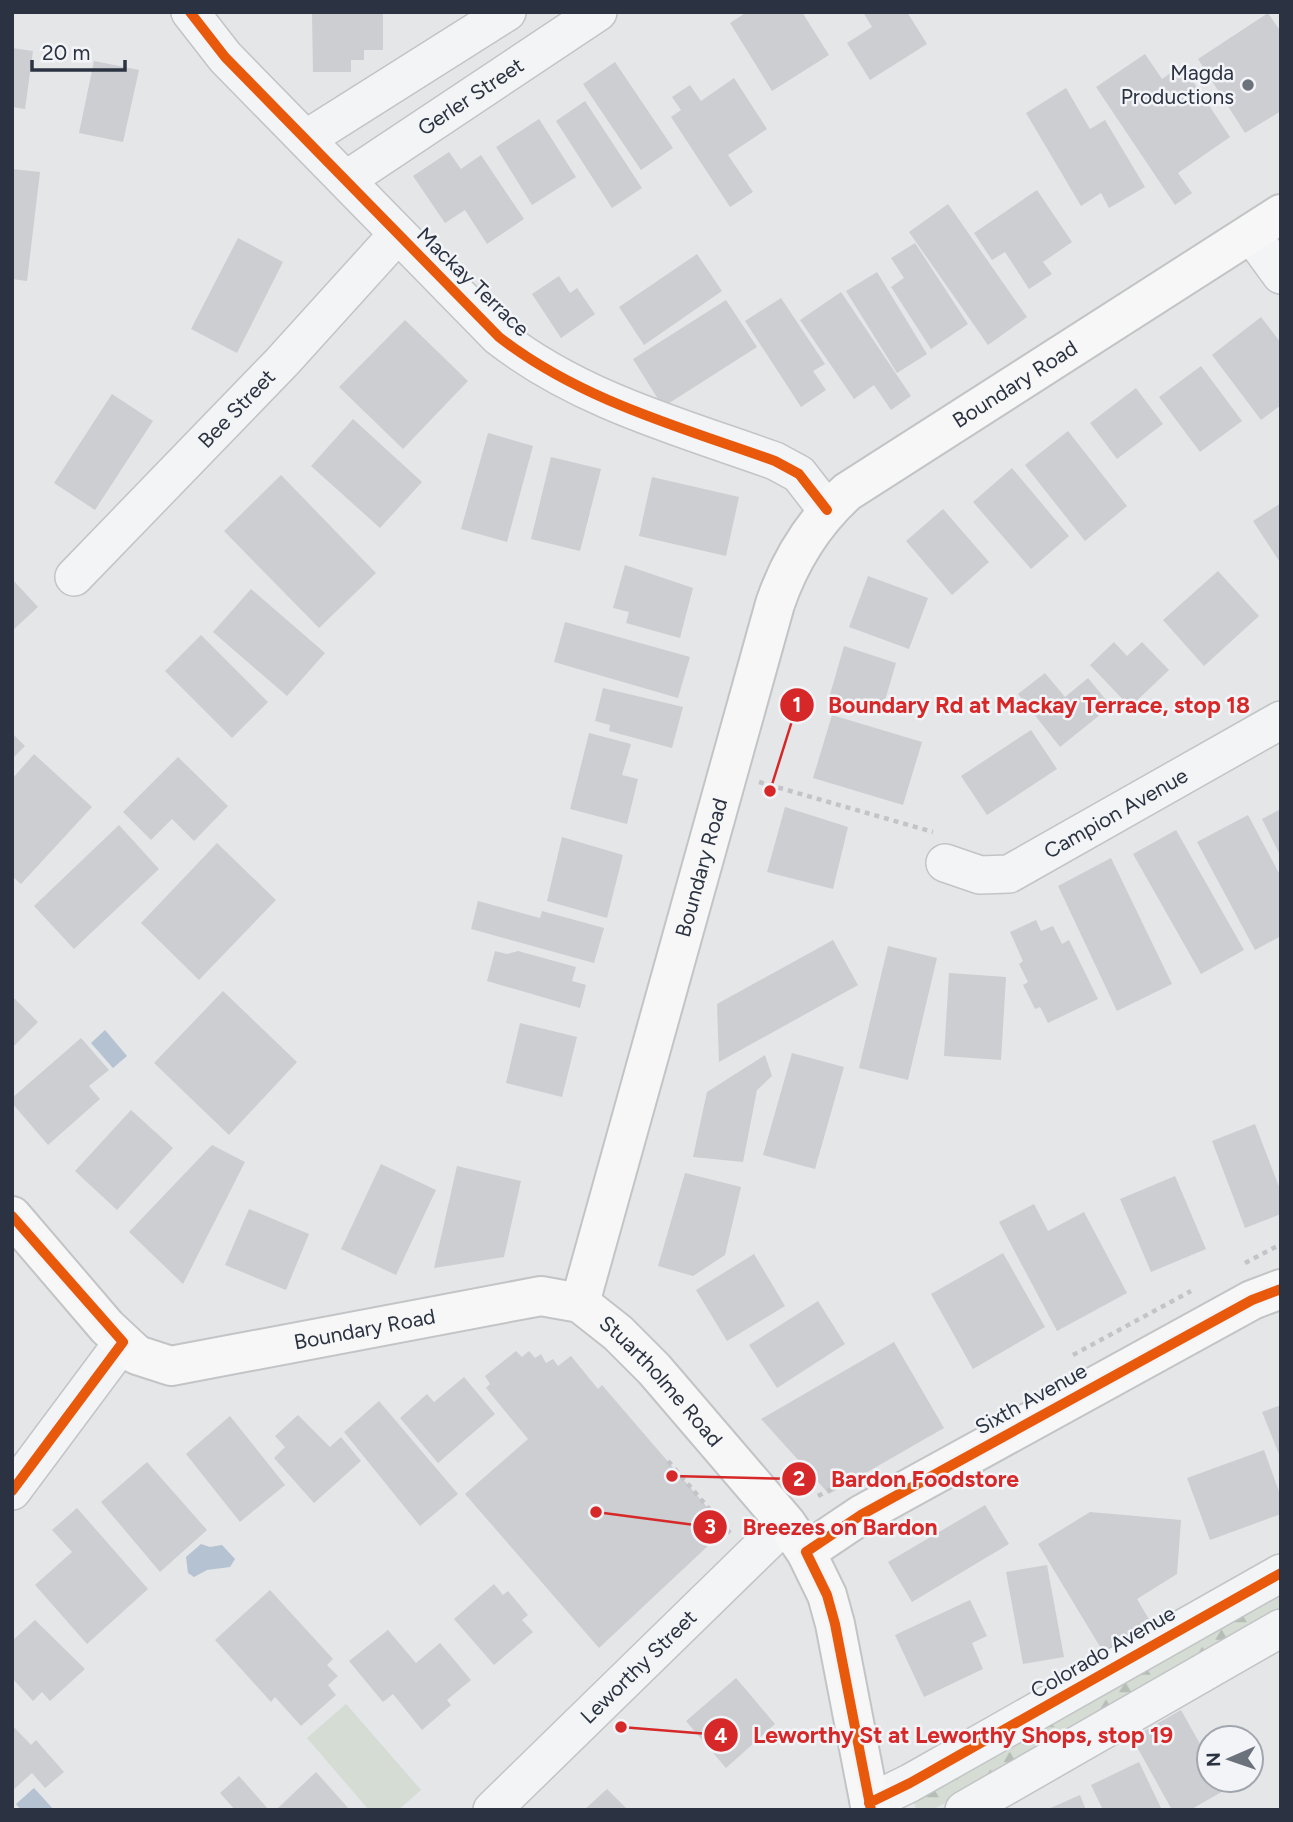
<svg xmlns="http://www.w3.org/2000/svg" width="1293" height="1822" font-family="Figtree,sans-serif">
	<defs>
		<pattern id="forest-firs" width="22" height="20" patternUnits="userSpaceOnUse" patternTransform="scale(1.75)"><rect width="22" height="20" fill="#d4dcd4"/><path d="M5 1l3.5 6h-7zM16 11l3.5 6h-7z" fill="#b6bdb7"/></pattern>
	</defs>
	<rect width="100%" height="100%" fill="#e4e6e8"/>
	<path fill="url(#forest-firs)" d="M1281,1575v49l-349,186h-15l-5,-12z"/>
	<path fill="#d4dcd4" d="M346,1704l75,86 -23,20h-29l-62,-72z"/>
	<path fill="#b4c2d2" d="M105,1030l22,26 -14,12 -22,-25z
		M201,1544l9,3 12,-2 13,14 -5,8 -23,3 -13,7 -6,-4 -2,-16z
		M34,1788l20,22h-33l-5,-6z"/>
	<path fill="#ccced1" d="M312,12h71v38h-19v10h-13v12h-38z
		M747,12h55l27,43 -57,36 -42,-68z
		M863,12h44l20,32 -57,36 -23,-37 25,-16z
		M1268,13l13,19v79l-36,22 -47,-74z
		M12,48l21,3 -8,58 -13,-2z
		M1145,54l17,25 20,-14 48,72 -52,36 14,20 -17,12 -79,-118z
		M94,61l45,9 -16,72 -44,-9z
		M615,62l58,86 -32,22 -58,-86z
		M734,78l33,51 -39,26 25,37 -23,15 -59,-90 10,-7 -9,-13 18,-12 11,16z
		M1066,88l24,41 15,-9 40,67 -36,21 -8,-15 -20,13 -55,-93z
		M585,101l57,87 -30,20 -56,-87z
		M539,119l37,58 -44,28 -36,-58z
		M449,152l12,17 20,-14 43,64 -37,25 -22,-34 -20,13 -32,-47z
		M12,169l28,3 -13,109 -15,-2z
		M1037,190l35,52 -29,20 9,12 -23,15 -24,-37 -13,8 -18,-27z
		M948,204l79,113 -39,28 -79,-113z
		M238,238l45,24 -46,91 -46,-24z
		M915,243l53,81 -37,25 -40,-62 13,-9 -13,-20z
		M697,254l25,37 -78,54 -25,-38z
		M877,272l50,82 -30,19 -51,-82z
		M559,276l11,17 7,-5 18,26 -34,24 -29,-44z
		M841,292l70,104 -20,14 -17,-25 -20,14 -54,-79z
		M781,298l44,66 -12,7 13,19 -25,17 -56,-86z
		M726,300l31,47 -94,60 -30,-48z
		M1261,317l20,26v62l-20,15 -49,-65z
		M405,320l63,61 -65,68 -64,-62z
		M1201,366l41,55 -42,31 -41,-55z
		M1136,388l27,36 -46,35 -27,-36z
		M112,394l41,27 -58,89 -41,-27z
		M353,419l69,63 -42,46 -69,-62z
		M1068,431l59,75 -42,35 -60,-76z
		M488,433l45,13 -26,96 -46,-13z
		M551,457l50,12 -21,82 -49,-12z
		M1012,468l57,68 -38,33 -58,-67z
		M281,475l95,98 -57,55 -95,-97z
		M652,477l87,20 -13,59 -87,-20z
		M1281,503v61l-28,-43z
		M943,509l46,53 -37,33 -46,-54z
		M625,565l68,23 -13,50 -54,-15 3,-11 -16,-4z
		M1218,571l41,45 -55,50 -41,-46z
		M868,576l60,22 -19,51 -60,-22z
		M12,579l26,28 -26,24z
		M251,589l74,64 -38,43 -74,-64z
		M565,622l125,35 -12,41 -124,-36z
		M201,635l67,67 -36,36 -67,-67z
		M1114,642l13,14 15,-14 27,28 -39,37 -40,-42z
		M844,646l52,17 -15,51 -52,-16z
		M1045,673l20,24 23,-19 23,28 -51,41 -42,-53z
		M603,688l80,19 -11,41 -63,-17 1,-6 -15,-4z
		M832,715l90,27 -19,63 -90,-27z
		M1031,730l26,39 -70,46 -26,-39z
		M12,733l13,13 -13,13z
		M589,733l42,11 -9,31 16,4 -11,45 -57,-15z
		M34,754l58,53 -71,77 -9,-8v-97z
		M178,757l50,49 -34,35 -22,-22 -21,21 -28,-28z
		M785,807l63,20 -15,62 -66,-17z
		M1281,809v48l-19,-38z
		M1248,815l33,62v59l-26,14 -58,-108z
		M119,825l40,44 -85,80 -40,-43z
		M1176,830l68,120 -43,24 -68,-120z
		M562,837l61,18 -16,63 -60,-17z
		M217,843l59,57 -77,80 -58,-57z
		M1111,858l61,126 -55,27 -59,-125z
		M478,901l62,17 2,-7 62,17 -10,35 -123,-34z
		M1036,920l5,11 12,-5 9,18 7,-4 29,59 -50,24 -8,-16 -5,2 -12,-24 5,-3 -9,-18 4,-3 -13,-29z
		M833,940l25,45 -139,77 -2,-58z
		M888,946l49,12 -29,122 -49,-12z
		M495,951l12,3 11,-3 58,16 -4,14 14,4 -6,23 -93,-27z
		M949,973l57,4 -5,83 -57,-4z
		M223,991l74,71 -68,73 -75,-72z
		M12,996l26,26 -26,26z
		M520,1023l57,14 -15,60 -56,-14z
		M81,1038l28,32 -20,16 11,13 -52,46 -36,-42v-5z
		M792,1053l52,14 -29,102 -52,-14z
		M765,1055l7,21 -15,14 -14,72 -50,-5 14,-65z
		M131,1110l42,38 -56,62 -42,-39z
		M1255,1124l26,68v22l-36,14 -33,-87z
		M212,1145l33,17 -62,122 -54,-52z
		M381,1164l55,26 -40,85 -55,-26z
		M457,1166l64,15 -17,76 -70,11z
		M685,1173l56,14 -16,68 -32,21 -35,-10z
		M1175,1176l31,73 -55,23 -31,-73z
		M1034,1204l14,27 36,-19 43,81 -70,38 -58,-109z
		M249,1209l60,25 -23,56 -61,-25z
		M1003,1253l42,74 -72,42 -42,-75z
		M754,1254l31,52 -58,35 -31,-51z
		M818,1301l27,43 -68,44 -28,-43z
		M894,1342l50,86 -115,66 -68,-75z
		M516,1351l6,6 7,-6 6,7 6,-4 5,9 7,-4 5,7 13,-10 27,33 4,-4 124,144 -127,119 -134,-154 63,-55 -42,-51 4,-4 -5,-8z
		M464,1377l31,37 -57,49 -38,-45 27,-24 7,8z
		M379,1401l79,93 -38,32 -76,-94z
		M1281,1405v54l-19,-47z
		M298,1415l32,32 11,-10 20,24 -47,42 -40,-45 11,-11 -10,-11z
		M230,1416l55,69 -45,37 -54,-68z
		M1264,1450l17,47v17l-71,26 -23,-62z
		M147,1462l60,68 -47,42 -59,-70z
		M985,1505l24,39 -97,58 -24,-40z
		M77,1508l71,81 -61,55 -52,-59 37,-33 -20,-22z
		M1090,1512l91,8 -4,54 -40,25 16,27 -48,29 -67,-111z
		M1047,1565l17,92 -41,7 -17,-92z
		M494,1584l9,11 5,-4 20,24 -6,5 11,12 -39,33 -40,-46z
		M270,1590l63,69 -6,6 11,11 -10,9 8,10 -35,31 -26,-29 -4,5 -56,-62z
		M970,1600l17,36 -15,7 11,26 -59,28 -29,-62z
		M35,1620l50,49 -35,32 -8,-9 -9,9 -21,-23v-37z
		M388,1630l28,33 24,-20 31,37 -24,20 4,5 -29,25 -29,-36 -10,8 -34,-41z
		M736,1678l39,46 -49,44 -40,-47z
		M1181,1710l28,50v20h11l5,10 -35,20h-18l-40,-72z
		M12,1725l19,20 5,-5 28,32 -19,16 -13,-15 -20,18z
		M1139,1762l23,48h-59l-12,-25z
		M316,1772l34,38h-71l-1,-2z
		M239,1776l30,34h-34l-15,-17z
		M607,1789l21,21h-44z
		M1080,1795l6,15h-40z"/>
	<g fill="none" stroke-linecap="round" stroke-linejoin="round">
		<g stroke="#c2c4c6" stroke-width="40">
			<g id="street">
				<path d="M190,12l35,45 274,280c81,63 181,90 276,124l24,13 28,36"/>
				<path d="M306,139l201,-127"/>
				<path id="s1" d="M346,180l252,-168"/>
				<path d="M1251,234l30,41"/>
				<path id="s2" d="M74,577l208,-215 115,-127"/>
				<path id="s3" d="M945,863l35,12 29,-1 272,-154"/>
				<path d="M12,1491l111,-149"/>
				<path d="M869,1803l41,-20 371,-210"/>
				<path id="s4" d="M492,1810l294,-287"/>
				<path d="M964,1810l317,-182"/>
			</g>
		</g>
		<g stroke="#c2c4c6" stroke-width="42">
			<g id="secondary">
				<path id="s5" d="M12,1216l95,111 30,28 34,11 370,-70 39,7 38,30 36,36 132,154 20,29 21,43 8,29 36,186"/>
				<path id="s6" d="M580,1303l195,-699c15,-44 37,-80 72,-112l434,-278"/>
				<path d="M806,1552l55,-37 391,-215 29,-11"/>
			</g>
		</g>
		<path stroke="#c3c4c8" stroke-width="4.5" stroke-dasharray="5 5" stroke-linecap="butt" d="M759,782l174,50
			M1245,1263l36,-19
			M1073,1355l118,-64
			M668,1461l62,72
			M818,1496l21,-11"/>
		<use href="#street" stroke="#f3f4f5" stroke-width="37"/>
		<use href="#secondary" stroke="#f7f7f7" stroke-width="38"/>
		<g stroke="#f2f4f7" stroke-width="15">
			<path id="cycleway" d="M190,12l35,45 274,280c81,63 181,90 276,124l24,13 28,36
				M12,1216l111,126 -111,149
				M869,1803l41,-20 371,-210
				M871,1810l-36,-186 -8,-29 -21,-43 55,-37 391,-215 29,-11"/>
		</g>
		<use href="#cycleway" stroke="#e8590c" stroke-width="10"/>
	</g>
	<circle fill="#6c727c" stroke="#f2f4f7" stroke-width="2.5" cx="1248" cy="85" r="7"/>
	<g text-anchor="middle" stroke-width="5" stroke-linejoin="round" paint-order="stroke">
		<g font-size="21" fill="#2b3342" stroke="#f2f4f7" text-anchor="end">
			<text x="1234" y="80">Magda<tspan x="1234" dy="24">Productions</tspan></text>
		</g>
		<g font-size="21" fill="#2b3342" stroke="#f2f4f7">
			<text dy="7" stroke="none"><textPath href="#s1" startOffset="150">Gerler Street</textPath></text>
			<text transform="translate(473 282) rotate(44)" y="7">Mackay Terrace</text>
			<text dy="7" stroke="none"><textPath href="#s6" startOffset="1060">Boundary Road</textPath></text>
			<text dy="7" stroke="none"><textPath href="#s2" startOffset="234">Bee Street</textPath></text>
			<text dy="7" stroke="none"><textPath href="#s3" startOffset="189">Campion Avenue</textPath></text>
			<text dy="7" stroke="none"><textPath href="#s6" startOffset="452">Boundary Road</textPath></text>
			<text dy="7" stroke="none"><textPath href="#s5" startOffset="420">Boundary Road</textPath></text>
			<text dy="7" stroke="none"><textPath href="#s5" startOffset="752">Stuartholme Road</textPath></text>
			<text transform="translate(1031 1399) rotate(-29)" y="7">Sixth Avenue</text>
			<text transform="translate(1103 1652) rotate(-30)" y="7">Colorado Avenue</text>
			<text dy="7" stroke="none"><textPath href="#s4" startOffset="205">Leworthy Street</textPath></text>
		</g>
	</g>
	<path fill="none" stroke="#d62828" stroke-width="2.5" d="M770 791L797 705M672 1476L799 1479M596 1512L710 1527M621 1727L721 1735"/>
	<g fill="#d62828" stroke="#f2f4f7" stroke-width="2.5">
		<circle cx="770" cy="791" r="7"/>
		<circle cx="672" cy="1476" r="7"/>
		<circle cx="596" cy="1512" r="7"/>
		<circle cx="621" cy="1727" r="7"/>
		<circle cx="797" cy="705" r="18"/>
		<circle cx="799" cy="1479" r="18"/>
		<circle cx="710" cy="1527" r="18"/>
		<circle cx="721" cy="1735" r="18"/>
	</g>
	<g font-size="21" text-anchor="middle" font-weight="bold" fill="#fff">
		<text x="797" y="712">1</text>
		<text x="799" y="1486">2</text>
		<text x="710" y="1534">3</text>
		<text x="721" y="1743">4</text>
	</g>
	<g font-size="23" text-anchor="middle" font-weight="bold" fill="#d62828" stroke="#f2f4f7" stroke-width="5" stroke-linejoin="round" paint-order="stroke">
		<text x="1039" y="713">Boundary Rd at Mackay Terrace, stop 18</text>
		<text x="925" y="1487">Bardon Foodstore</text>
		<text x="840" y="1535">Breezes on Bardon</text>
		<text x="963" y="1743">Leworthy St at Leworthy Shops, stop 19</text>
	</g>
	<rect width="1293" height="1822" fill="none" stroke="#2b3342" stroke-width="28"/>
	<g transform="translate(1230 1759) rotate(268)"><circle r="33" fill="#f2f4f7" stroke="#a2a7af" stroke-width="2"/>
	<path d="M0-5L12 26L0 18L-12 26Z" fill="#6c727c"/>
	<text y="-10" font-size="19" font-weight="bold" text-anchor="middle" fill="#2b3342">N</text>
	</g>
	<path d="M32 60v10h93v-10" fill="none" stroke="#2b3342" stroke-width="3.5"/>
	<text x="42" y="60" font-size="21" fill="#2b3342" stroke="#f2f4f7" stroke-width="5" paint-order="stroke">20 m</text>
</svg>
